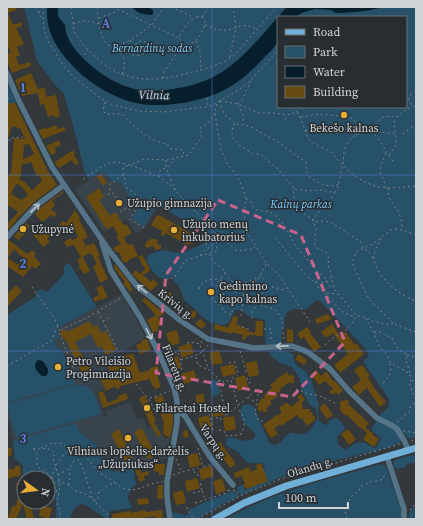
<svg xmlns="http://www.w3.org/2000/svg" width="423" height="526" font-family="'Source Serif 4',serif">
	<rect width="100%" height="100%" fill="#32383b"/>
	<path fill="#38434b" d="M99,172l9,2 12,9 12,17 13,-2 13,8 -11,19 -5,5 -6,4 -10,-15 -22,13 -29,-42z
		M122,294l24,43 -17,11 -20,10 1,6 -3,2 5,10 -7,12 -8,4 7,23 -4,2 8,-2 -2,-4 25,-9 6,18 6,-2 4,10 10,-4 5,11 8,5 -2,18 -5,1 -51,13 -12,-19 3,-2 -24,-20 -52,7 -14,3 -6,-28v-45l50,-39 2,-2z"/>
	<path fill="#275069" d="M24,7h23l1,19 7,16 11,16 17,18 101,27 31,-9 21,-11 17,-14 18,-19 7,-9v66h128v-90h-110c9,-8 23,-10 34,-7 3,1 5,2 9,3l37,-4 7,-2h33v430l-7,2 -6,-7 -4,1 3,5 -2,5 -12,5 -51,12 -55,17 -41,18 -4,-5 1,-3 5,-2 2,5 22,-9 -5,-14 4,4 -3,-7 -1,-1h-15l-8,-10 -13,-8v-5l3,-3c9,2 18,7 26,0v-4c-8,-8 -20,-15 -12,-28l6,-1 5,3 15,35c11,9 13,-6 21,-9 3,-1 6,1 9,1 10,2 14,-9 19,-16l-2,-9 -7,-5 -8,-16 -1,-9 -3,-5 -5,-7 -12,-4 -11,-9 1,-3c7,-2 17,0 23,3 1,14 4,10 13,18 1,2 4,6 5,8 3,8 5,17 8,25l-1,2 1,14 4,3 5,1 1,-4 6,-3c6,2 8,5 10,11l-8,8 1,7 7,6c7,-5 14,-10 22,-6 4,2 5,4 9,4l5,-9 -1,-2 -7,-5 -1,-4 9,-14 7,-6 1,-3v-6l-26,-37 6,-7 -2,-5 -46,-48 -4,-2 -11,9h-13l-6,3 -2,5 -1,10 -2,4 -1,13 -2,1 -12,-1 -2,-2v-22l-15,-3 -10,-7h-5l-6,12 -4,3h-6l-11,-4 -8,-6 -5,-6 -11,-9 -2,-7 -4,-8 -4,-4 -2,-5c-11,9 -20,-5 -25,-14l2,-8 14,-4 17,3 8,-2 16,-8 5,-8 -64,-37 -13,2 -12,-17 -8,-2 -4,-7 -9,-2 -10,7 -5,-8 -7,-31 -13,-46 -8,-8 -19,-25z
		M58,7h226v3c-16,18 -31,38 -50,53 -9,8 -21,15 -32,19 -17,6 -45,11 -63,8 -14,-3 -27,-10 -39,-17 -13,-8 -26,-22 -33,-36 -2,-3 -1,-8 -2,-12 -6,-7 -8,-8 -7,-18z
		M7,81l9,22h-9z
		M143,200l12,7 -11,19 -12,-7z
		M69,263l28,44 -38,20 -2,2 2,9 -4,3 -1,3 9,9 12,26 -1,5 -52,14 -10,4 -5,-1v-86l28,-18 2,-6 5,-2 4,3c5,-3 13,-13 18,-18v-8z
		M217,380l3,14 -7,2 -4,-15z
		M74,385c21,-3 22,14 27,29l-85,24 -9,-34z
		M76,423l3,8 24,20 -3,2 12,19 21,-5 3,17c-6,7 -12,14 -4,22v2l-23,3v5l-3,3 -17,-12 -7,-3c-7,2 -10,8 -12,15h-14v-23l-1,4 -7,-2v-5l8,2v-1l-8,-3v-13h-24v3h-2l1,-15 -8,-7 -2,-18z
		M416,455v7l-10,3v2l-9,2 -4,-3 1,-5c6,-4 14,-5 22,-6z
		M381,464l3,1 2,2 15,42 1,10h-176c49,-28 102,-40 155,-55z
		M233,491l3,1 2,2v3l-19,9 -21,13h-25l-1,-6 1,-1 7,2h2l3,2 4,-3v-3l16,-8z
		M416,504v15h-8l2,-7z"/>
	<path fill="#071f2d" d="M47,7h11c-1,10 1,11 7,18 1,18 15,31 28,42 12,11 29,20 46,23 18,3 46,-2 63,-8 11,-4 23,-11 32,-19 16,-13 30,-30 44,-46 0,6 2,19 0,24 -3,7 -11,13 -16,19 -8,8 -16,16 -25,22 -23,18 -67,26 -96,22 -25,-4 -53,-21 -70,-40 -16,-17 -25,-33 -24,-57z
		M132,7h16l5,3v4l-1,1c-7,0 -16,-2 -20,-8z
		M287,7h96l-17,4 -27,2h-3l-5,-3 -16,-1 -14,4 -5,4h-18z
		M38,360l5,1c3,6 8,8 3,15h-4c-6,-5 -10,-10 -4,-16z"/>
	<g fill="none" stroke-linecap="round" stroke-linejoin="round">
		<path stroke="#071f2d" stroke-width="1.5" d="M245,226v7"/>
	</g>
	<path fill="#674b10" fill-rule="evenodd" d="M7,7h9l1,3 -9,3 5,12 8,-3 1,4 -6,2 8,16 -7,3 3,8 -4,2 3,8 11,-3 1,4 -19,7 -5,-12v-7l4,-2 -4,-8z
		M31,73l7,16 7,-1 1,9 10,-2 4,21 -5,2 -1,-3 -6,2 -4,-13 -4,1 -2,-12 -16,3 -7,-16z
		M7,103h8l34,70 8,12 -23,17 -18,18h1l-8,9 -2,-1v-4l11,-12 -2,-2 -9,-5v-25l4,-9 1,-9 2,-24 11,1 -5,-11 -2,1 -2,-3 -5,2 -2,9 -2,-1zM29,144l5,10 -11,5 1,-14zM31,162l6,14 3,-1 2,6 -10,9 -7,-8 -6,-3 2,-5 1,-11 4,1zM16,184l5,2 7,9 -6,5 -11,-6z
		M56,125l2,4 6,-2 2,3 -23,9 -5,-9 8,-2v1z
		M59,140l2,5 -6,3 1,5 -5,2 -5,-9z
		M73,150l2,4 -1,1 5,8 -4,2 -3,-5 -13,8 -1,-2 -1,1 -2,-4h1l-1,-1z
		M101,174l6,9 -4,3 -6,-9z
		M99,188l5,9 -5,3 11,16 5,-4 1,2h1l2,3h-1l6,8 2,-1 6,9 -8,5 4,7 5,-1 5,12 -10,4 1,1 -3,2 -1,-1 -1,1 -3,-4 1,-1 -3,-6 -2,1 -4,-5 8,-4 -5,-8 2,-1 -5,-9 -5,3 -3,-2 -19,-30z
		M63,191l1,1 -12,9 3,4 -4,4 6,5 -3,3 -3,-2 -7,6v-1l-2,2 -7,-8 5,-6z
		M75,210l5,8 -1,1 9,18 -5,3 3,6 8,-3 6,13 -2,1 10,22 -8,4 -7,-17 4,-2 -5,-10 -2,1 -1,-2 -8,5 -7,-13 -7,2 -3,-5 7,-4 1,2 6,-3 -6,-13 -12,11 -4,-4 -9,8 3,3 -7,5 -5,-6h1l-6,-6 3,-3 3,4 12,-11 3,4 9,-8 3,2z
		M157,215l6,2 32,19v4l-3,3 -5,2 -21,-12 -1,3 -4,-1 1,-4 -11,-6z
		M26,223l4,3 -4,5 1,1 -9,8 -4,-4z
		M150,239h7l1,6h3v4l-6,1 -1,-4 -8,2 -1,-5h2l-1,-2 4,-1z
		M9,240l18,14 5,-4 4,4 -2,2 7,8 -6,5 -3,-3 -9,11 -16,-11v-25zM14,249l9,9 -5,7 -10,-7z
		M142,255l8,14 -1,1 1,1 -7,4 8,7 2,-3 5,5 -7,7 -15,-13 -4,-4 4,-4 4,4 5,-5 -7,-12z
		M83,257l7,14 -6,3 -3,-5 -1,1 -1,-3 1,-1 -3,-6z
		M115,264l16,21 -1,1 3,3 -3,3 -7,-9 2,-1 -10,-13 -1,-4z
		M16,285l6,6 -15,16v-13z
		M102,285l6,12 -6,3 -1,-1 -6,3 -2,-4 6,-3 -3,-7z
		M170,292l4,6 -1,1 2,3 -4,2 -2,-2h-1l-4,-6z
		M145,298l19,15 -5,4 -2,-2 5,9 -4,2 1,1 -2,1 2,2 -6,3 -6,-13 9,-5 -4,-4v-1l-10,-9z
		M195,310l2,3 -2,2 1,1 -4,3 -4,-5 3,-3 1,1z
		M328,314l4,5 -15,5 -2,-5z
		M234,316l4,1 -1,2h1l-2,6 6,1 -1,2 7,1 -1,2 8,2 1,-12h7v15h-7v-1h-7v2l-3,-1 -1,4 -3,-1 1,-4 -11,-3 -1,2 -17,-5 1,-5 13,4 1,-4h1l3,-7h1z
		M200,319l6,5 -4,5 -7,-5z
		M90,321l3,6 4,-2 4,8 5,-2 10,19 -10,5 -5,-9 -3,2 -7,-14 -16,8 13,25 2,-1 3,7 -9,4 -18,-37 -1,1 -5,-9 6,-3 1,3z
		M332,324l8,12 5,-4 10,13 2,-1 7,10 -24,19 -6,-8 14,-11 -15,-21 -7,5 -5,-6z
		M307,327l4,5 -1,1 11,14 -7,5 -10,-15 -3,2 -4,-5z
		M287,329l6,1v12h-6z
		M177,330l3,13 -10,3 -4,-13z
		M147,339l4,11 -11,4 -4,-9 5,-2v-2z
		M191,343l3,10 -12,5 -4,-11z
		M219,350l4,13 -11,2 -3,-12z
		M133,354l7,19 10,-3v-2l8,-2 1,5 -3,1 5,15 -6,2 -1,-3 -1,1 -3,-8 -30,7v2l-4,1 -1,-3 -9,5 -6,-13 11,-5 -3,-6 9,-5 -1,-4z
		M299,354l8,6 -3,5 -9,-6z
		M178,356l3,12 -10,3 -4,-12z
		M257,361l2,14 -10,2 -4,-14z
		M234,364l2,10 -13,3 -3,-10z
		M362,365l8,11 -2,1 6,11 12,14 -6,5 -13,-19 -8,7 -7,-8 9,-7 -7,-10z
		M194,370l3,10 -13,4 -3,-10z
		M316,370l5,6 4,-4h2l6,9 1,-1 9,10 -5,5 -2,-3 -3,3 -4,-3 4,-3 -8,-8 -6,4 -8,-11z
		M287,372l2,4 3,-2 3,4 -2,1 2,2 -4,3 -1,-2 -10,7 1,1 -4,3 1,3 -8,5 2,3 -6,4 2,3 -4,2 -2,-3 -3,2 -2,-4 2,-1 -2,-3 3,-2 -1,-1 6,-4 -1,-2 6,-4 -1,-1 3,-2 -2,-3 6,-4 -1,-1z
		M245,375l3,13 -10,3 -3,-13z
		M103,391l5,12 11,-5 -1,-2 8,-3 2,6 -25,9 -5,-15z
		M203,393l2,9 -8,2 -2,-8z
		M301,394l4,6 -3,2 1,7h7v3h2l1,4h2v4l-8,6 -5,-8 -2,1 -3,-4 -16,11 -1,-2 -6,5 4,5 -7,4 -8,-13 15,-11 1,2v-2l3,-2 -2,-3v-3h3v-2l5,-1 3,4 9,-7 -3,-3z
		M145,395l11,26 -2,1 7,13 -3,2 -8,-13 -11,-26z
		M162,395l7,19 4,-1v10l-3,15 -7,-4 1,-12h-1v-4h-1l-8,-21 4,-1 1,1z
		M346,399l4,3 -2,2 21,19 -4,5 8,5 -1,1 7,5 -5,8 -10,-7h1l-2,-2 4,-5 -7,-6v1l-13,-13 -1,1 -2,-2h-1l-3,-3 1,-1 -2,-2 2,-3 -2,-2 4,-3 1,1z
		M325,403l8,12 -6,4 -8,-11z
		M217,404v1l5,-1 3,11 -13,2 -3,-11z
		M209,415l3,14 -11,2 -3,-13z
		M228,416v1l6,-1 2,13 -11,2 -2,-13z
		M142,428l14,27 -8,4 -14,-27z
		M119,429l14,28 -8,4 -14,-27z
		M348,429l8,10 -7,6 -8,-11z
		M187,430l2,7 -5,1 -1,-7z
		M220,442l16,22 -6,4 -16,-22z
		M7,448h5l-1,8h-4z
		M197,453l4,12 -11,3 -3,-13z
		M261,463l7,18 -21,8 -1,-2 -1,1 -2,-4h2l-3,-8 -7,2 -1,-5 15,-6 2,5 6,-3 -1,-4z
		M155,464h10l-1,11h-5v-3l-5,-1z
		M15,466h5l1,10 -8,1v1h-6v-9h8z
		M212,466l2,10 -13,4 -2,-11z
		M140,469l1,4 7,-2 1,4 -5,1 1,4 -6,2 -1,-6h-1l-2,-6z
		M197,478l3,10 -13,4 -2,-11z
		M222,478l4,13 -10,3 -3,-12z
		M16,483h8v19l-1,2h10v3h-2l3,12h-7l-4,-15 -7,15h-9l6,-14 3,2 3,-15h-2z
		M158,485h5v14h-6z
		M183,490l3,13 -10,2 -3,-12z
		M148,498l1,6 -11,1 -1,-6z
		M41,506l11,2 -3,11 -10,-3z
		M145,510l1,2 16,-2 1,9h-7l-1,-3 -13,2v1h-30v-5l19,-3v2z"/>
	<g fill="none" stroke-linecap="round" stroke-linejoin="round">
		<path stroke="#7c8184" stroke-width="1" stroke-dasharray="2 3" stroke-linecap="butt" d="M35,7l8,13
			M43,7l1,22 4,12 17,27 10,10 21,17 9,6 8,4 26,6 24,1 42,-5 8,-2 30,-18 9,-8 26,-29
			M71,7l3,24 2,4c32,43 62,52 112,38 14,-3 29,-7 41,-14 9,-7 16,-16 23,-24 8,-10 17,-19 25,-28
			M97,7c1,10 2,22 6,31 2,5 6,7 9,9 12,8 15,13 10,27
			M113,7l66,31
			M171,7l18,8 4,3
			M39,13l1,-4 1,-2
			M197,17h5l3,4c0,7 -7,21 -15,23 -2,1 -4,0 -7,0l-4,-6c4,-9 9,-18 18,-21z
			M202,17l7,-10
			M312,17l6,-1 9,1
			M99,18l19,-7
			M73,24c11,-4 15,-4 26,0
			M205,25c5,2 10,5 15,5 15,2 22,-11 37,0
			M131,40c-1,5 -2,8 1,14 8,4 14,0 16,-8 -3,-8 -10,-6 -13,0l2,3h4l1,-1
			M196,41l4,11 1,17
			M114,48l18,-9 20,-14 12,-18
			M84,55l4,-5
			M230,57l6,-30 -3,-20
			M163,78l1,-6 19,-28
			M416,92l-5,2 -2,4c0,5 2,8 7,9
			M7,99h5
			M220,101c1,5 3,13 7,16 4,3 5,2 8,7l10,1 6,2 29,16 15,12 8,5 3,2 1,11 3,4 4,3 7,4 9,2 6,-1 4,-1
			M220,101l18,3 20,9h18l11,2 10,-3 2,3 6,15c16,6 35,1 52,4
			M105,102l-2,9 3,3h16c11,12 29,28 45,30l4,5h8l5,2 -2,5
			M217,104l-2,6v3l6,37 6,13 11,14 8,21 -2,16 1,9 2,11 4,4 15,25 13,12 31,47
			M238,104l4,-4 9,-19
			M207,105v-7
			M238,105l5,9 1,10
			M293,107l4,5
			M301,117l18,-3 31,3 7,6 7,9
			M285,119l2,-3
			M235,124l-2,1 -1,7v5l7,8 14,9h8l7,7 10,8 15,18 1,10 6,11 4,5 9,7 3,9 -1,7v10l2,2 9,4 3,7 -1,6 3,8 3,16 23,27 7,1 7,4 15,3h8
			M305,130c3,15 16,15 27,23 2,2 4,5 6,7 4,4 7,7 11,11 10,9 25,17 39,17 9,0 19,-1 28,-2
			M403,134l13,-10
			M9,141l1,-3 13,-1
			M389,155c3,-3 5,-6 7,-10 2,-9 -6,-20 1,-28 4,-5 11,-8 16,-11
			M166,160c-1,12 6,21 10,31
			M393,161c-10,-10 -9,-20 -22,-29l9,-13 2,-2 16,-1
			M123,175l-13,9v5l14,20
			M159,176l-1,-3 3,-3 7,-3 7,-8
			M83,179l25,-16 9,-1 13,3 14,-6 23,1 22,-5 7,-11 6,-6 -1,-5 -2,-4 9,-6 7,-10
			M386,188c0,-5 -3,-8 -5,-13 -3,-8 3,-15 5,-23
			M388,188l1,10 9,13 4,10v8
			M295,189l14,2 12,-1 10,2h4c5,-5 3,-9 5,-15 0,-4 2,-8 3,-12 1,-4 0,-8 1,-12 5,-27 32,-21 52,-19
			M335,192l-6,11 -8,6 -8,11 2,2 8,-1 7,1 9,5 11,8 10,6 3,7
			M108,195l4,-3
			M139,197l18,11
			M246,199l5,3 2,5 4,3 13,2 7,5 5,6 6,9 7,13 23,27 6,5 2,2 1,3 4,5 2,2
			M120,212l7,-4 6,4
			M144,228l-14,-9 7,-11 -1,-3 3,-8 -12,-9 -4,-16v-4l3,-2 4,-1 16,6 9,5h4l14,12 9,10 31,31 3,5 1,17 -30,9 -3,2 -10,16 -7,1 -5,8 1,3 -5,6
			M244,233l-1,-6 1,-4
			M217,234c10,1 6,4 12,10 2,3 5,5 8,7l16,-2 2,-2
			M200,235l9,13
			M416,235l-14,-5 -7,-1 -4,1 -17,13 -18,9 -3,9v4l13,29 4,6 24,24 8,3 14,5
			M202,236l3,-1 5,1h6
			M276,238c5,7 32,42 38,43 3,1 6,1 10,2l7,-5
			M381,238c-3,6 -7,13 -7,20 0,17 27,39 42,43
			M365,249l6,5 2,5
			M209,254l4,7 12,10v2l-4,5 -2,6 -8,7c0,5 4,11 7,14l2,-1
			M200,255l16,-13
			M225,273c2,2 3,5 6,7 0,1 5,4 5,4 5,1 20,-6 25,-8l4,4 2,7c2,1 4,0 6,0 6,0 5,5 14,1
			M261,275c0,-3 4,-7 5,-11
			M221,279l3,6v6l-3,13 2,7 8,4 5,-17v-13
			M251,280c7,6 4,13 8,20l-7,12v6
			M254,281h3l2,-3
			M315,282l3,5 7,6 16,18 8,4 7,2
			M32,287l23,32 5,12 -1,1 19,48
			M199,289c3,-9 12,-10 21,-10
			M327,293l11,1
			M236,298l6,3
			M259,298l7,-10
			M259,300l2,5 13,4 4,4 4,6 2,22
			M98,312l20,39
			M241,316l2,-17 1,-7 -1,-8
			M365,318l7,11 8,18 6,6 4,9 20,12 1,7 -2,2 7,17
			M103,321l8,-4
			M242,327l9,3
			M264,329h7v10l3,3
			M61,330l27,-13 33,-19
			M374,332h8l3,3 6,2c5,8 6,14 16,17l-1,6 4,13
			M202,341l-2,4 9,25 9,8 8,37 -1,1
			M187,343l3,-1 10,2
			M325,345c8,-9 15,-10 23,-17 4,-3 5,-6 7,-10
			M240,351l7,24
			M407,355l9,2
			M165,356l13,-4 1,3
			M196,357l2,8 11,5
			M180,358l2,13
			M181,360c12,-4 19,-4 27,-15
			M229,363l6,-1 3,12 -1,2
			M7,366l44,-25 7,-15
			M247,378l2,5 4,-1
			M232,379l2,-3
			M219,381l4,-1v2l8,-2 7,26
			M412,381l2,-1 2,2
			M383,383c7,-8 9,-9 7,-20
			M136,384l13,15 9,18
			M259,389l-4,23 3,8 5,1
			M296,389l13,5 11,2 17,8
			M248,397l7,5
			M150,398l20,-7
			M189,413h17l4,2
			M227,415l28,-24
			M211,418l2,14
			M211,419l10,-2
			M220,420l2,-4
			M397,422l13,-11v-4l2,-1 4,-5
			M219,430l5,1 2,5 3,-1 5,1 7,-2c6,-12 3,-17 -4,-27
			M403,431l13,2
			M411,441l5,-2
			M33,448c9,3 14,-3 22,5l-2,5 5,16 2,12 -3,17 3,8v8
			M41,448l11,-5 1,1 9,-1 6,5 6,6 8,12 4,11 6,21
			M198,448l5,19 7,-2
			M34,449l3,5v12c3,4 8,4 11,7 4,4 8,17 10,22
			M176,459l6,13 16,-4
			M194,471l1,3 3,1 1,2
			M58,475l12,-7 5,-9
			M173,475l8,-3
			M52,479c1,-9 4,-15 10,-22 14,-19 28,7 38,16 5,4 12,5 15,10
			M53,483l6,-2 10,4 7,6 9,3 7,4 4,5 12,11v5
			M69,485l1,-16
			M202,491l3,9
			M228,491l8,-1 4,6
			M193,493l9,-2 -2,-11
			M94,501l4,-2 1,-7c5,-2 1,0 4,-3 3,-3 8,-5 12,-6 19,16 29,-1 48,-1
			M195,503l31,-10 3,-4
			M187,507l1,4 6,8
			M410,510l6,-7
			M197,519l49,-26 35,-14 119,-35
			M347,519l-3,-11c7,-8 5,-12 15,-17l1,-4 13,-6h5l5,-2 2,-6h1"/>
		<path stroke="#567487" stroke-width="5.5" d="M7,73l11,26 34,68 56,82 28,36 45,36 27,18 46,9 38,-2 11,4 6,3 21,16 20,23 27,26 16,8 4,3 8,13 3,8
			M7,237l30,-32 27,-20
			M102,243l9,28 29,46 19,36 15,35 3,13v22l-10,59v15l3,22
			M177,412h3l5,4 25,41 23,28
			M387,457l17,52v10"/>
		<path stroke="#70afd7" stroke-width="7" d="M215,519l29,-16 42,-17 130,-38"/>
	</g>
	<defs><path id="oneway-shaft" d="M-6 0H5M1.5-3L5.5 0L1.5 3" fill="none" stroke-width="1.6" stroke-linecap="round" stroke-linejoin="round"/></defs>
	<g stroke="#b8c1c6">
		<use href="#oneway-shaft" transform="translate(35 208) rotate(-44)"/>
		<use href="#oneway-shaft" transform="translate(142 289) rotate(-141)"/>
		<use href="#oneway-shaft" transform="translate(149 334) rotate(63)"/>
		<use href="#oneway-shaft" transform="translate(282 346) rotate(179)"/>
	</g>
	<path fill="none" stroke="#c8638c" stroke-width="3" stroke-dasharray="8 5" stroke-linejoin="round" d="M218,200l83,35 44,107 -53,55 -136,-24 10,-98z"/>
	<path fill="none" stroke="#5c7dd7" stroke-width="1" stroke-opacity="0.55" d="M212,7v512M7,175h409M7,351h409"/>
	<g fill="#e6ad36" stroke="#282d31" stroke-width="1.5">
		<circle cx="344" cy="115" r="4"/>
		<circle cx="119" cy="203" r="4"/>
		<circle cx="23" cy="229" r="4"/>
		<circle cx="174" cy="230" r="4"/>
		<circle cx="211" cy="292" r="4"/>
		<circle cx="58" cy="367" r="4"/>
		<circle cx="147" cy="408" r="4"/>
		<circle cx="128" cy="438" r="4"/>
	</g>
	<g text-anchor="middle" stroke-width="3" stroke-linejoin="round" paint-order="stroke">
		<g font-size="11" font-style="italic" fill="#7acafb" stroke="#282d31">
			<text x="152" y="52">Bernardinų sodas</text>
			<text x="301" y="208">Kalnų parkas</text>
		</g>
		<g font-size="11" fill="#d0d4d6" stroke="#282d31" text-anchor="start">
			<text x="344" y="132" text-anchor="middle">Bekešo kalnas</text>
			<text x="127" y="207">Užupio gimnazija</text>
			<text x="182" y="228">Užupio menų<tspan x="182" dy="13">inkubatorius</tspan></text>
			<text x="31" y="233">Užupynė</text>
			<text x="219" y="290">Gedimino<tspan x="219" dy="13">kapo kalnas</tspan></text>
			<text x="66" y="365">Petro Vileišio<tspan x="66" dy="13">Progimnazija</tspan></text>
			<text x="155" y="412">Filaretai Hostel</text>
			<text x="128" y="455" text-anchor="middle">Vilniaus lopšelis-darželis<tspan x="128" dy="13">„Užupiukas“</tspan></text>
		</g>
		<g font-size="11" fill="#d0d4d6" stroke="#282d31">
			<text transform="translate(176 304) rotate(38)" y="4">Krivių g.</text>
			<text transform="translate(175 368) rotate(68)" y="4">Filaretų g.</text>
			<text transform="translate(214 442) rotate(56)" y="4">Varpų g.</text>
			<text transform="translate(310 467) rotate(-17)" y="4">Olandų g.</text>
		</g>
		<g font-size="12" font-style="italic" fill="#b9dff8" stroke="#282d31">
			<text transform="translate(154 95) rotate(1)" y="4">Vilnia</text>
		</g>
	</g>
	<g font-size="13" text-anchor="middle" font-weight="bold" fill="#5c7dd7" stroke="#282d31" stroke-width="3" stroke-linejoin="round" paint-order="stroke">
		<text x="106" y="28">A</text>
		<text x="23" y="92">1</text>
		<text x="23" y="268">2</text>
		<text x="23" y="443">3</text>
	</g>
	<rect width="423" height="526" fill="none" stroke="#d0d4d6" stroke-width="16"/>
	<rect x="277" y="16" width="130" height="92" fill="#282d31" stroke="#6b7073"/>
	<rect x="285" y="29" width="20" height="6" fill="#70afd7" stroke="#6b7073"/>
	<text x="313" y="36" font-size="12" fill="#d0d4d6">Road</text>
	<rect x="285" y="46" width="20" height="12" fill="#275069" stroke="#6b7073"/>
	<text x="313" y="56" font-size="12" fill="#d0d4d6">Park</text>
	<rect x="285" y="66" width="20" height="12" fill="#071f2d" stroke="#6b7073"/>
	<text x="313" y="76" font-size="12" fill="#d0d4d6">Water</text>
	<rect x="285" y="86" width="20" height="12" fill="#674b10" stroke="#6b7073"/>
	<text x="313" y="96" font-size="12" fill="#d0d4d6">Building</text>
	<g transform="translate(36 490) rotate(104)"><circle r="19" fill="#282d31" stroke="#6b7073"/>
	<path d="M0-3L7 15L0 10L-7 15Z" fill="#e6ad36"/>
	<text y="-6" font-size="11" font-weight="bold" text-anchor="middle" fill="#d0d4d6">N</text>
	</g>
	<path d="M279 502v6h69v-6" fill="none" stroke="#d0d4d6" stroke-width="2"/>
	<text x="285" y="502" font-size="12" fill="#d0d4d6" stroke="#282d31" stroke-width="3" paint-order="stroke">100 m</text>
</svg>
